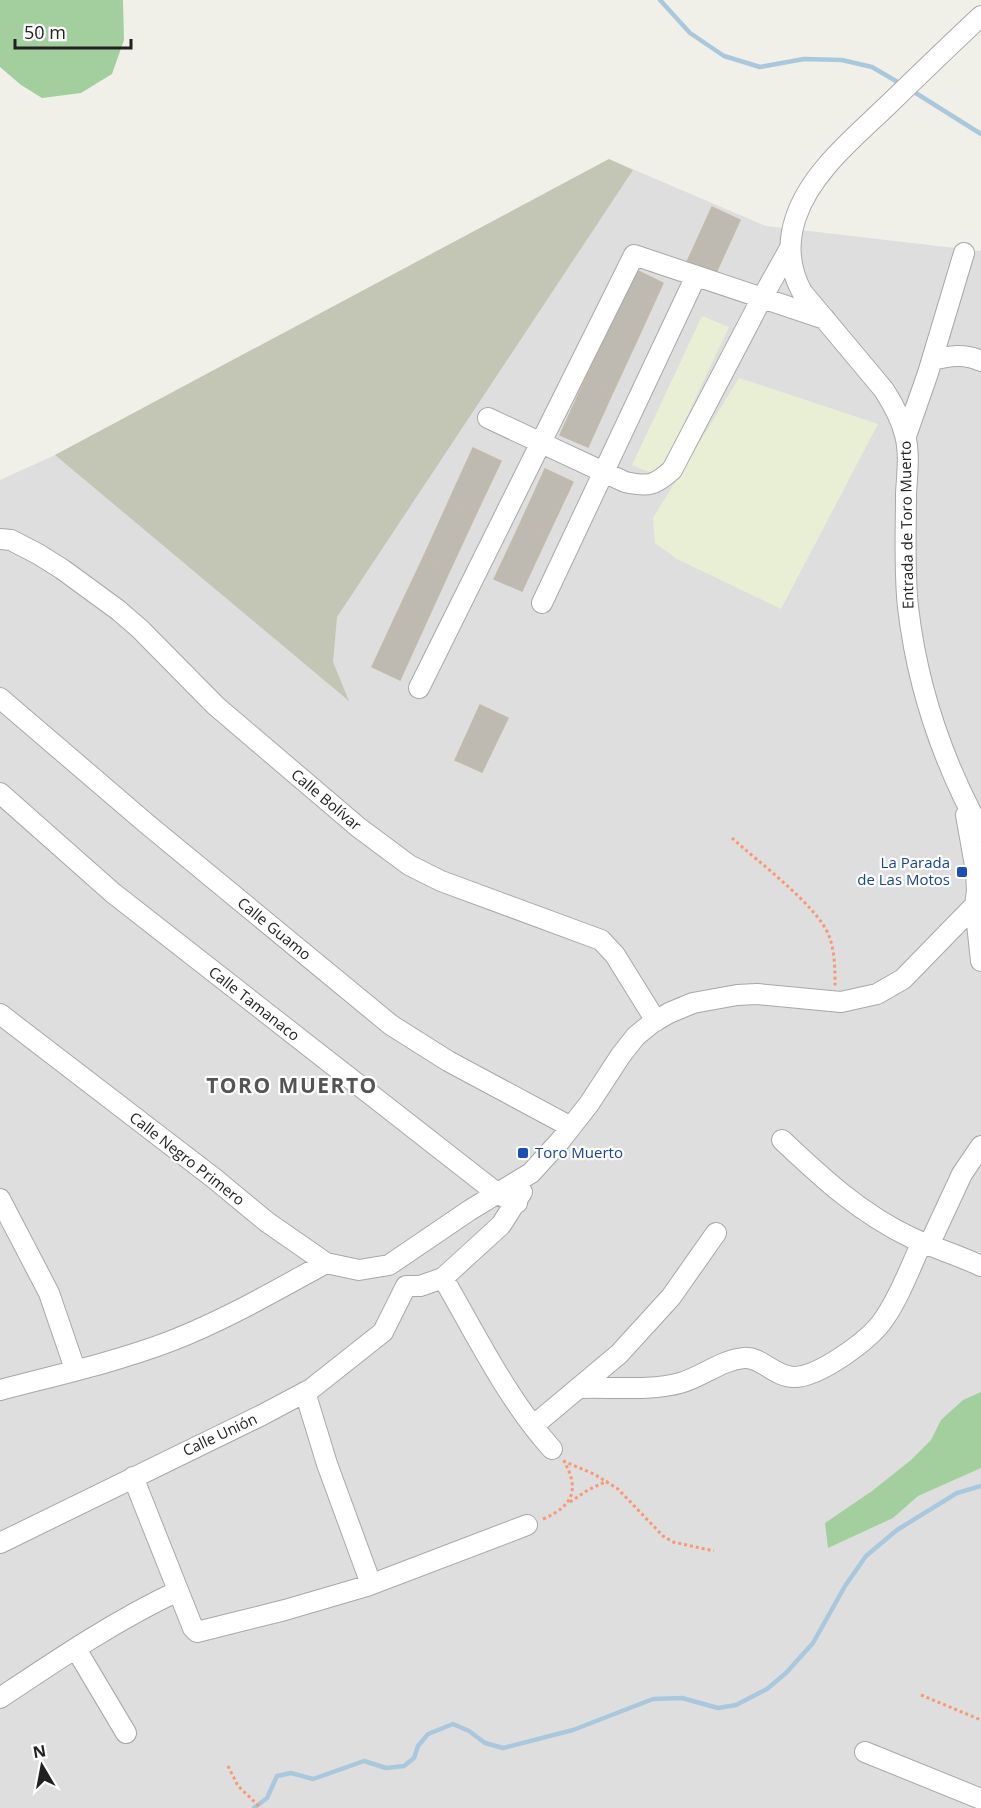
<svg xmlns="http://www.w3.org/2000/svg" width="981" height="1808" font-family="'Open Sans',sans-serif">
	<rect width="100%" height="100%" fill="#f1f0e8"/>
	<path fill="#dfdede" d="M609,159l157,67 215,25v1557h-981v-1328l55,-25z"/>
	<path fill="#c3c6b4" d="M609,159l24,11 -296,447 -4,45 16,39 -294,-246z"/>
	<path fill="#e8efd4" d="M702,316l27,11 -64,136 -10,9h-6l-17,-7z
		M739,378l139,46 -97,185 -104,-50 -22,-16 -2,-25z"/>
	<path fill="#a3cf9e" d="M0,0h123l1,40 -12,34 -31,19 -39,5 -21,-13 -21,-18z
		M981,1392v76l-63,28 -25,22 -65,30 -3,-25 47,-32 39,-31 20,-20 10,-20 22,-20z"/>
	<g fill="none" stroke-linecap="round" stroke-linejoin="round">
		<path stroke="#aac8dd" stroke-width="4.5" d="M660,0l30,33 34,23 36,11 44,-8 38,1 30,7 29,17
			M911,90l70,44
			M254,1808l13,-10 10,-22 14,-3 22,6 51,-18 22,7 18,-2 10,-8 4,-12 10,-12 25,-10 16,7 16,12 18,5 70,-18 80,-31 29,-1 36,10 18,-3 31,-16 19,-16 27,-30 32,-57 21,-30 31,-26 60,-37 24,-7"/>
	</g>
	<path fill="#beb9b1" stroke="#c3baab" stroke-width="1.5" d="M712,207l28,13 -25,55 -28,-13z
		M636,270l27,13 -25,55 -27,-13z
		M611,325l27,13 -25,54 -28,-12z
		M585,380l28,12 -25,55 -28,-12z
		M473,448l28,13 -26,55 -27,-13z
		M545,469l28,13 -26,55 -27,-13z
		M448,503l27,13 -25,54 -27,-12z
		M520,524l27,13 -25,54 -28,-12z
		M423,558l27,12 -25,55 -28,-12z
		M397,613l28,12 -25,55 -28,-13z
		M480,705l28,13 -26,54 -27,-12z"/>
	<g fill="none" stroke-linecap="round" stroke-linejoin="round">
		<g stroke="#a8a8a8" stroke-width="22">
			<path id="minor" d="M981,16c-31,29 -62,59 -93,89 -33,32 -77,67 -92,112 -9,26 -7,51 6,75l82,98c9,14 17,28 21,45 5,19 2,39 1,59 0,37 -2,76 2,113 9,78 35,155 73,224
				M932,360c17,-4 32,-7 49,1
				M488,418l137,64c23,5 29,4 47,-12l90,-172 28,-50
				M906,436l22,-63 36,-120
				M0,539l11,1 27,14 24,15 56,41 22,19 76,77 142,121 51,38 32,16 160,59 14,15 41,66
				M542,603l154,-327
				M419,688l215,-433 191,64
				M0,698l147,126 244,201 57,36 123,66
				M0,793l113,100 385,301 19,9
				M966,815l10,56 1,20 -2,14 6,56
				M0,1014l215,165 52,43 59,41 33,7 30,-5 81,-55 61,-37 29,-32 29,-37 32,-49 15,-19 16,-13 17,-10 24,-10 44,-8 20,-1 84,8 36,-8 26,-15 78,-80
				M782,1140c40,38 79,74 130,98 22,10 46,17 69,28
				M0,1199l49,94 26,76
				M929,1245l33,-71 19,-28
				M443,1278c34,58 64,121 109,171
				M406,1286h14l23,-8 58,-53 21,-33
				M581,1388c29,-1 72,3 99,-5 22,-6 41,-23 64,-25 17,-2 30,19 50,19 25,0 76,-37 90,-58 16,-23 26,-51 38,-77
				M0,1390c57,-15 116,-28 171,-49 54,-21 104,-50 155,-78
				M305,1392l22,72 44,120
				M533,1426l86,-72 52,-57 45,-64
				M133,1477l60,151 4,4 88,-22 82,-24 160,-61
				M0,1543l262,-128 49,-26 72,-57 23,-46
				M76,1649l50,84
				M0,1698c57,-38 116,-78 178,-107
				M865,1752l116,47"/>
		</g>
		<path stroke="#f79973" stroke-width="3" stroke-dasharray="3 3" stroke-linecap="butt" d="M732,838c25,23 86,68 97,98 6,15 6,35 6,50
			M563,1461l31,13 24,15 45,47 10,6 41,9
			M570,1502l18,-12 19,-9
			M543,1519c30,-13 37,-29 21,-58
			M921,1695l60,25
			M228,1766l10,20 23,22"/>
		<use href="#minor" stroke="#fff" stroke-width="20"/>
	</g>
	<g fill="#1a4fb4" stroke="#fff" stroke-width="2">
		<rect x="956" y="866" width="12" height="12" rx="3"/>
		<rect x="517" y="1147" width="12" height="12" rx="3"/>
	</g>
	<g text-anchor="middle" stroke-width="4.5" stroke-linejoin="round" paint-order="stroke">
		<g font-size="15" fill="#212121" stroke="#fff">
			<text transform="translate(907 525) rotate(-91)" y="5">Entrada de Toro Muerto</text>
			<text transform="translate(326 800) rotate(40)" y="5">Calle Bolívar</text>
			<text transform="translate(274 929) rotate(39)" y="5">Calle Guamo</text>
			<text transform="translate(254 1004) rotate(38)" y="5">Calle Tamanaco</text>
			<text transform="translate(187 1159) rotate(38)" y="5">Calle Negro Primero</text>
			<text transform="translate(220 1435) rotate(-25)" y="5">Calle Unión</text>
		</g>
		<g font-size="15" fill="#164399" stroke="#fff" text-anchor="end">
			<text x="950" y="868">La Parada<tspan x="950" dy="17">de Las Motos</tspan></text>
			<text x="535" y="1158" text-anchor="start">Toro Muerto</text>
		</g>
		<g font-size="21" font-weight="bold" letter-spacing="1.5" fill="#545454" stroke="#fff">
			<text x="292" y="1093">TORO MUERTO</text>
		</g>
	</g>
	<g transform="translate(42 1766) rotate(350)" stroke="#ffffff" stroke-width="4.5" paint-order="stroke">
	<path d="M0-4.5L10 22L0 15L-10 22Z" fill="#212121"/>
	<text y="-9" font-size="16" font-weight="bold" text-anchor="middle" fill="#212121">N</text>
	</g>
	<path d="M15 39v9h116v-9" fill="none" stroke="#212121" stroke-width="3"/>
	<text x="24" y="39" font-size="18" fill="#212121" stroke="#ffffff" stroke-width="4.5" paint-order="stroke">50 m</text>
</svg>
